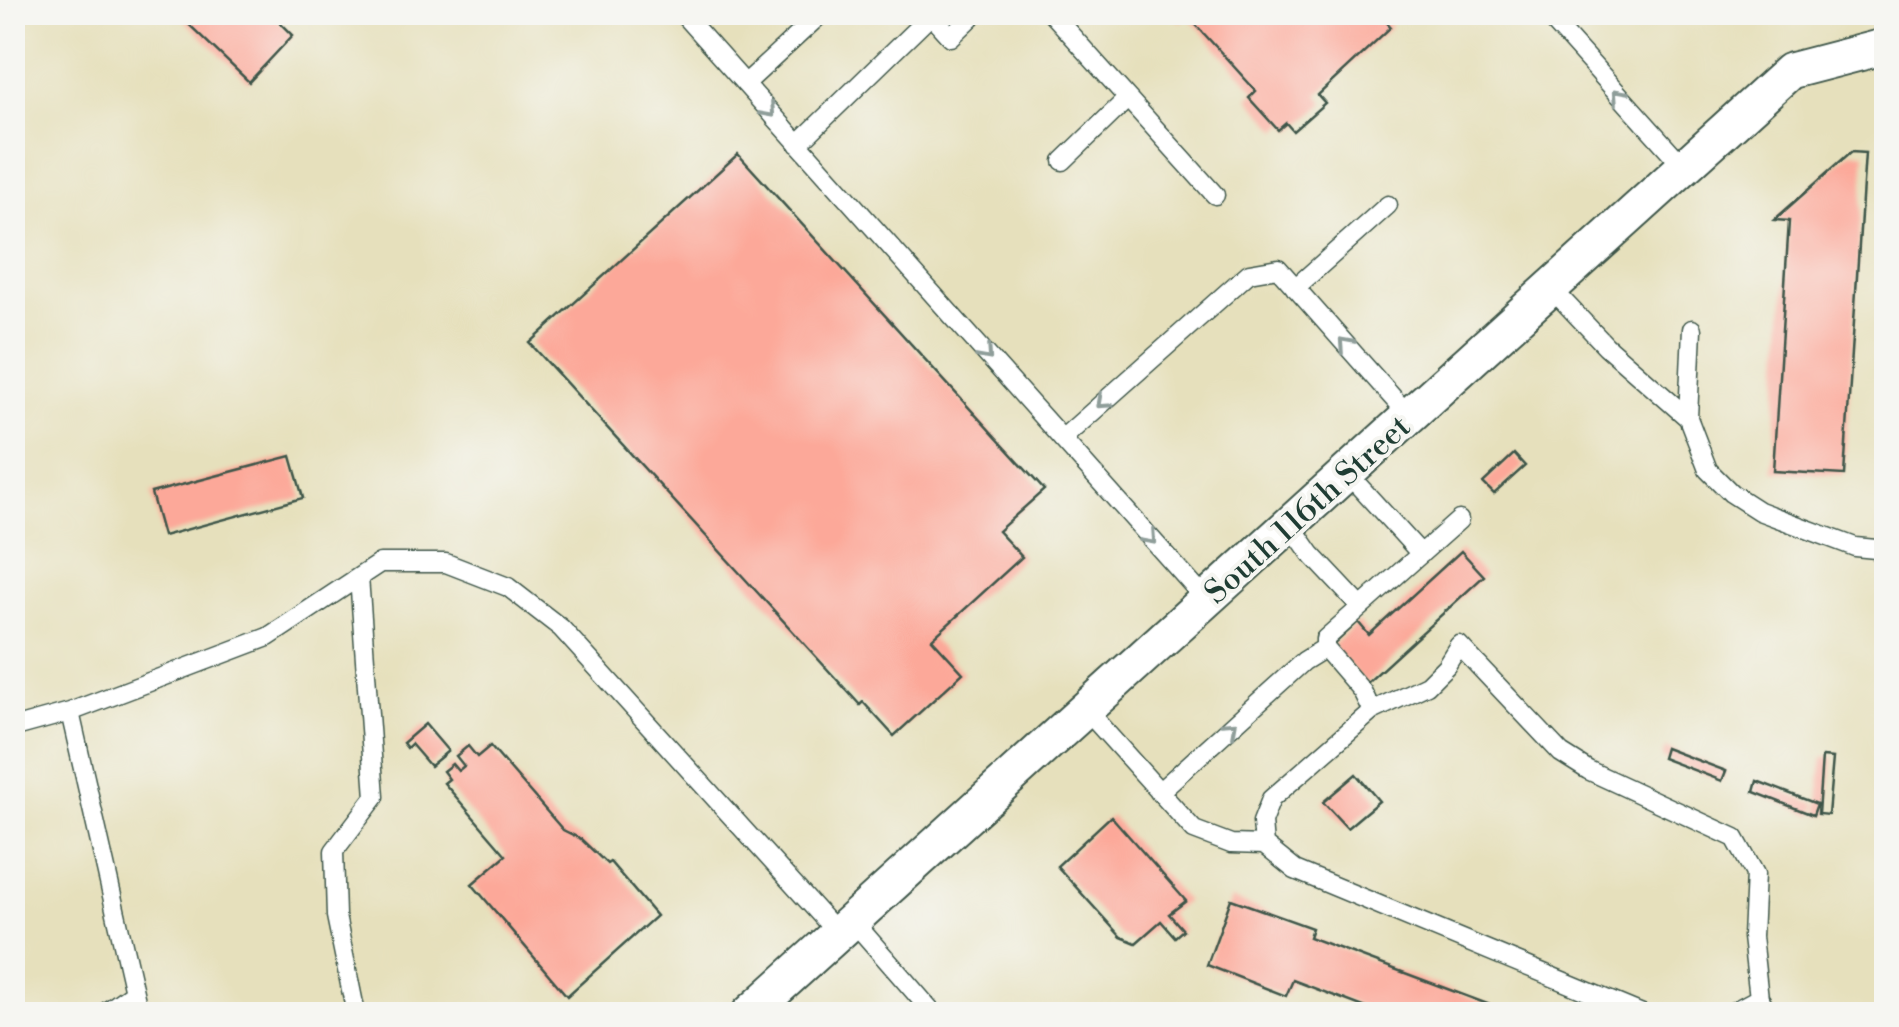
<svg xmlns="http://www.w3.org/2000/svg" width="1899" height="1027" font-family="'Libre Bodoni',serif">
	<rect width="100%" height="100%" fill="#f6f6f2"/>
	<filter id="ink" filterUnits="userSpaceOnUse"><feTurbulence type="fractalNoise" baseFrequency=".01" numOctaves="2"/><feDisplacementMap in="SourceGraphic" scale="20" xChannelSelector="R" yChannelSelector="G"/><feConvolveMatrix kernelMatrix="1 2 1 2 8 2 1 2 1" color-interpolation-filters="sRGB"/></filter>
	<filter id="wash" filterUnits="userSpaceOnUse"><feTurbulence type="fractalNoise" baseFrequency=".0048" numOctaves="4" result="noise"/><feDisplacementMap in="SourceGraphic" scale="40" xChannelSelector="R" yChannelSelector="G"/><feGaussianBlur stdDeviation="2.25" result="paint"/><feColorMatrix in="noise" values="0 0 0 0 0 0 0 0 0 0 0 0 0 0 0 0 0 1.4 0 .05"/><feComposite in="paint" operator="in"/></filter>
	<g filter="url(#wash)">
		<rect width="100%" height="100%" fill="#e6e0bc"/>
		<g id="blocks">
			<path fill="#fca899" d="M180,12h90l23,23 -44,47 -71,-68z
				M1172,12h206l13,15 -73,68 7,8 -32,28 -7,-8 -8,7 -29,-32 7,-7 -69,-76 -7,7z
				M1851,152l14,1 -21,322 -71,-4 16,-250 -15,-1z
				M738,154l306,336 -46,41 24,26 -90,82 31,34 -69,63 -31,-34 -3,3 -330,-362z
				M1514,454l11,12 -31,28 -11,-11z
				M291,456l12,42 -140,38 -12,-43z
				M1461,551l23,25 -118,108 -34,-38 26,-24 11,13z
				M425,724l23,27 -18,15 -19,-22 -4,4 -4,-5z
				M468,746l9,11 13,-11 73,84 18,9 26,25 3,-2 46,54 -89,80 -95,-112 34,-29 -62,-72 5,-4 -6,-8 9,-7 6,7 6,-5 -8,-10z
				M1665,748l61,23 -4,10 -60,-23z
				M1822,757l11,1 -5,57 -10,-1z
				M1356,774l23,27 -32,27 -24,-26z
				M1757,781l60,23 -4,11 -59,-23z
				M1111,816l75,85 -17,13 14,16 -8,7 -14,-16 -25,22 -15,-6 -64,-71z
				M1231,899l81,29 -3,9 205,77h-132l-89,-34 -7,16 -79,-31z"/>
		</g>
	</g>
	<g filter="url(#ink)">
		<use href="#blocks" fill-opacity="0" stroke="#3d5548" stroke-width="2.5"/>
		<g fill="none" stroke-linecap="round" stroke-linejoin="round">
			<g stroke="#3d5548" stroke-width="21">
				<path id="lane" d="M681,12l525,588
					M1050,12l165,183
					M1545,12l139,155
					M745,84l78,-72
					M798,144l133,-129 20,22 26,-25
					M1063,161l64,-62
					M1295,288l93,-83
					M1551,288l55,58 82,72
					M1692,329l-4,89 20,52 23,23 28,18 96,36 31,3
					M1062,439l187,-166 29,-5 131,148
					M1347,473l74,81
					M1290,524l21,30 50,53
					M1086,710l108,120 37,14 33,1
					M1372,711l-10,-20 -37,-43v-9l134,-119
					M70,712l69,302
					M12,728l58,-16 198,-75 112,-74h66l62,24 53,41 277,306
					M1159,792l145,-131 21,-13
					M853,921l81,93
					M103,1014l31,-22
					M356,1014l-20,-98 -2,-65 41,-54 -16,-220
					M1642,1014l-347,-144 -31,-25 -2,-23 9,-23 101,-88 55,-26 19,-19 13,-21 102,108 27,17 147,68 20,36 -3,63 7,61 11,16
					M1729,1014l30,-16"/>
			</g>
			<g stroke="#3d5548" stroke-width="39">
				<path id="street" d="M749,1014l1041,-943 96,-25"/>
			</g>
			<use href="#lane" stroke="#fff" stroke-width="18"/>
			<use href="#street" stroke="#fff" stroke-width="35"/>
		</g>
		<defs><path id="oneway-chevron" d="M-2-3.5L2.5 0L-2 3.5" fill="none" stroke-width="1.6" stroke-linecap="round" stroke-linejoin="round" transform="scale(2.5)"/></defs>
		<g stroke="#8f9e9a">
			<use href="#oneway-chevron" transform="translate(1619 95) rotate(-132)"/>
			<use href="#oneway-chevron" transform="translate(769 111) rotate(48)"/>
			<use href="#oneway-chevron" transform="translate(1345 344) rotate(-132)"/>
			<use href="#oneway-chevron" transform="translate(986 354) rotate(48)"/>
			<use href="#oneway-chevron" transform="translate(1103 402) rotate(138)"/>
			<use href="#oneway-chevron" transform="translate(1150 538) rotate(48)"/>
			<use href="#oneway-chevron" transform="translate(1231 727) rotate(-42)"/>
		</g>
	</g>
	<g text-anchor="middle" stroke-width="8" stroke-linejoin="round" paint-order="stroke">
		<g font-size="32" fill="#1f3d34" stroke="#f6f6f2">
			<text transform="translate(1307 509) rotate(-42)" y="11">South 116th Street</text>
		</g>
	</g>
	<rect width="1899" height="1027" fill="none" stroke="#f6f6f2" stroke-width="50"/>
</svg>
